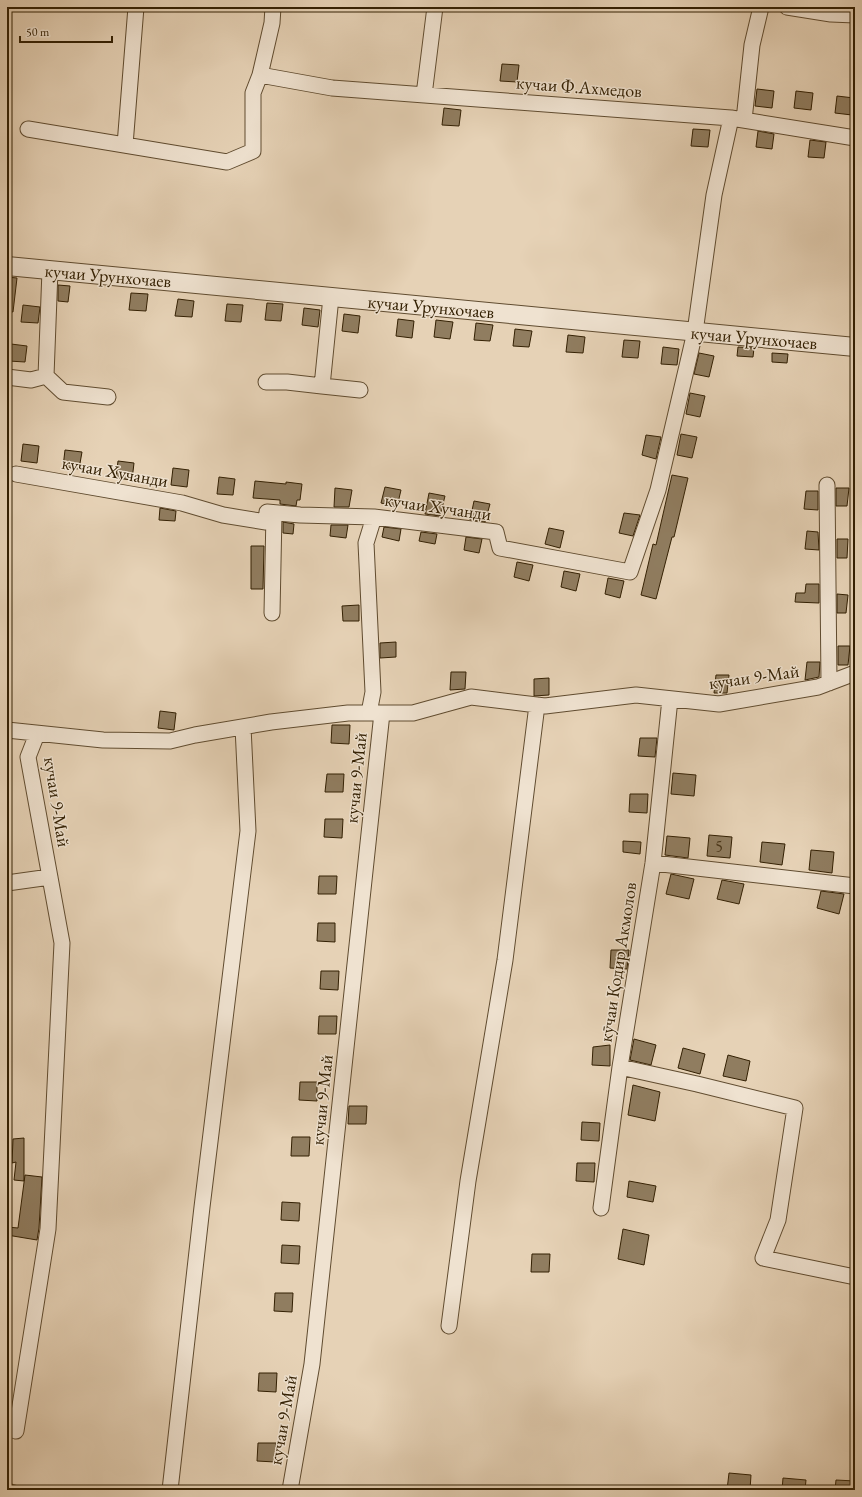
<svg xmlns="http://www.w3.org/2000/svg" width="862" height="1497" font-family="'EB Garamond',serif">
	<rect width="100%" height="100%" fill="#e6d2b6"/>
	<filter id="stains"><feTurbulence type="fractalNoise" baseFrequency=".005" numOctaves="4"/><feColorMatrix values="0 0 0 0 .2 0 0 0 0 .09 0 0 0 0 .02 0 0 0 .5 -.17"/></filter>
	<radialGradient id="worn" r=".72"><stop offset=".6" stop-color="#630" stop-opacity="0"/><stop offset="1" stop-color="#630" stop-opacity=".3"/></radialGradient>
	<g fill="none" stroke-linecap="round" stroke-linejoin="round">
		<path stroke="#7a664a" stroke-width="3.5" d="M7,1484l20,6"/>
	</g>
	<path fill="#907d60" stroke="#332003" d="M502,64l17,1 -2,17 -17,-1z
		M757,89l17,2 -2,17 -17,-2z
		M796,91l17,2 -2,17 -17,-2z
		M837,96l17,2 -2,17 -17,-2z
		M444,108l17,2 -2,16 -17,-1z
		M693,129l17,1 -2,17 -17,-1z
		M758,131l16,3 -2,15 -16,-2z
		M810,140l16,2 -2,16 -16,-1z
		M7,277l10,1 -4,34 -6,-1z
		M58,285l12,1 -2,16 -10,-1z
		M131,293l17,1 -2,17 -17,-1z
		M178,299l16,2 -2,16 -17,-1z
		M267,303l16,1 -2,17 -16,-1z
		M227,304l16,1 -2,17 -16,-1z
		M23,305l17,2 -2,16 -17,-1z
		M304,308l16,2 -2,17 -16,-2z
		M344,314l16,2 -2,17 -16,-2z
		M398,319l16,2 -2,17 -16,-2z
		M436,320l17,2 -3,17 -16,-2z
		M476,323l17,2 -3,16 -16,-1z
		M515,329l17,2 -3,16 -16,-1z
		M568,335l17,2 -2,16 -17,-1z
		M624,340l16,1 -2,17 -16,-1z
		M11,344l16,2 -2,16 -16,-1z
		M663,347l16,2 -2,16 -16,-1z
		M738,347l16,1 -1,9 -16,-1z
		M699,353l15,3 -5,21 -15,-3z
		M772,353l16,1 -1,9 -15,-1z
		M690,393l15,3 -5,21 -14,-3z
		M681,434l16,3 -5,21 -15,-3z
		M646,435l15,2 -5,22 -14,-4z
		M23,444l16,2 -2,17 -16,-2z
		M65,450l17,2 -3,17 -16,-2z
		M118,461l16,2 -2,17 -16,-2z
		M173,468l16,2 -2,17 -16,-2z
		M672,475l16,3 -14,59h-2l-16,62 -15,-4 12,-51 3,1z
		M219,477l16,2 -2,16 -16,-1z
		M255,481l31,3v-2l16,2 -2,16h-3l-1,6 -16,-2v-4l-27,-2z
		M385,487l16,3 -4,17 -16,-4z
		M335,488l17,2 -3,17h-15z
		M836,488h13l-2,18h-11z
		M806,491h12v19l-14,-1z
		M429,493l16,3 -5,20 -15,-2z
		M474,501l16,3 -5,18 -15,-2z
		M160,508l16,3 -1,10 -16,-1z
		M624,513l16,2 -7,21 -14,-3z
		M283,522l11,2 -1,10 -10,-1z
		M331,525h17l-2,13 -16,-2z
		M384,527l17,2 -2,12 -17,-4z
		M549,528l15,3 -4,17 -15,-4z
		M807,531l11,1 1,18 -14,-1z
		M421,532l16,2 -2,10 -16,-3z
		M466,537l16,2 -3,14 -15,-3z
		M837,539h11l-1,19h-10z
		M251,546h13l-1,43h-12z
		M517,562l16,3 -4,16 -15,-4z
		M564,571l16,3 -4,17 -15,-4z
		M608,578l16,3 -4,17 -15,-4z
		M806,584h13v19l-24,-1 1,-9h9z
		M837,594l11,1 -2,18h-9z
		M359,605v16h-16l-1,-15z
		M396,642v15l-16,1v-15z
		M838,646h12l-2,19h-10z
		M807,662h13l-1,15 -14,3z
		M451,672h15l-1,17 -15,1z
		M716,675h13l-2,18h-13z
		M549,678v17l-15,1v-17z
		M160,711l16,2 -2,17 -16,-2z
		M332,725h18l-1,19 -18,-1z
		M640,738h17l-2,19 -17,-1z
		M673,773l23,2 -2,21 -23,-2z
		M327,774h17l-1,18h-18z
		M630,794h18l-1,19 -18,-1z
		M325,819h18l-1,19 -18,-1z
		M709,835l23,2 -2,21 -23,-2z
		M667,836l23,2 -2,20 -23,-3z
		M623,841l18,1 -1,12 -17,-2z
		M762,842l23,2 -3,21 -22,-3z
		M811,850l23,2 -2,21 -23,-3z
		M671,874l23,5 -5,20 -23,-5z
		M319,876h18l-1,18h-18z
		M722,880l22,4 -5,20 -22,-5z
		M821,891l23,3 -5,20 -22,-6z
		M318,923h17v19l-18,-1z
		M611,950h18l-2,19 -17,-1z
		M321,971h18l-1,19 -18,-1z
		M319,1016h18l-1,18h-18z
		M634,1039l22,6 -5,20 -21,-5z
		M610,1045v21l-18,-1 1,-18z
		M683,1048l22,6 -5,20 -22,-6z
		M728,1055l22,6 -4,20 -23,-5z
		M300,1082h17v19l-18,-1z
		M633,1085l27,7 -5,29 -27,-6z
		M349,1106h18l-1,18h-18z
		M582,1122l18,1 -1,18 -18,-1z
		M292,1137h18l-1,19h-18z
		M24,1138v43l-10,-1 2,-18 -4,1 1,-24z
		M577,1163h18l-1,19 -18,-1z
		M25,1175l17,2 -3,51 -2,12 -30,-5v-8l11,1z
		M629,1181l27,5 -3,16 -26,-5z
		M282,1202l18,1 -1,18 -18,-1z
		M623,1229l26,6 -5,30 -26,-6z
		M282,1245l18,1 -1,18 -18,-1z
		M532,1254h18l-1,18h-18z
		M275,1293h18l-1,19 -18,-1z
		M259,1373h18l-1,19 -18,-1z
		M258,1443h18l-1,19 -18,-1z
		M729,1473l22,2 -1,15h-23z
		M783,1478l23,2 -1,10h-23z
		M836,1480l19,1v9h-20z"/>
	<g fill="none" stroke-linecap="round" stroke-linejoin="round">
		<g stroke="#604c30" stroke-width="17">
			<path id="minor" d="M787,7l44,7 24,1
				M260,75l72,13 399,30 124,20
				M424,95l11,-88
				M744,120l8,-75 9,-38
				M28,129l199,33 26,-11v-58l7,-18 12,-52 1,-16
				M125,145l11,-138
				M331,297l-9,89 38,4
				M46,376l17,16 45,5
				M7,377l24,3 15,-4 4,-106
				M266,382h21l35,4
				M16,474l166,29 41,12 43,7 1,-10 33,3 74,2 122,15 4,16 130,24 28,-82 37,-158 19,-137 17,-77
				M827,485l2,198
				M272,613l2,-100
				M369,713l4,-21 -7,-149 8,-26
				M7,730l96,10 67,1 25,-6 76,-13 77,-9h65l58,-16 74,9 91,-11 83,9 99,-17 37,-14
				M653,863l202,23
				M7,883l43,-6
				M620,1067l77,17 98,24 -17,112 -15,38 92,19
				M601,1208l19,-141 33,-204 17,-164
				M449,1326l19,-145 37,-221 32,-255
				M16,1431l32,-202 14,-286 -34,-186 9,-23
				M170,1490l32,-283 46,-376 -5,-104
				M290,1490l22,-126 70,-651"/>
		</g>
		<g stroke="#604c30" stroke-width="20">
			<path id="tertiary" d="M7,266l848,81"/>
		</g>
		<use href="#minor" stroke="#efe2d0" stroke-width="15"/>
		<use href="#tertiary" stroke="#efe2d0" stroke-width="18"/>
	</g>
	<g text-anchor="middle" stroke-width="3" stroke-linejoin="round" paint-order="stroke">
		<g font-size="16" fill="#4a371a">
			<text x="719" y="852">5</text>
		</g>
		<g font-size="18" fill="#332003" stroke="#efe2d0">
			<text transform="translate(579 87) rotate(4)" y="6">кучаи Ф.Ахмедов</text>
			<text transform="translate(108 276) rotate(5)" y="6">кучаи Урунхочаев</text>
			<text transform="translate(431 307) rotate(5)" y="6">кучаи Урунхочаев</text>
			<text transform="translate(754 338) rotate(5)" y="6">кучаи Урунхочаев</text>
			<text transform="translate(115 472) rotate(10)" y="6">кучаи Хучанди</text>
			<text transform="translate(438 507) rotate(8)" y="6">кучаи Хучанди</text>
			<text transform="translate(754 677) rotate(-8)" y="6">кучаи 9-Май</text>
			<text transform="translate(356 778) rotate(-84)" y="6">кучаи 9-Май</text>
			<text transform="translate(57 802) rotate(81)" y="6">кучаи 9-Май</text>
			<text transform="translate(618 962) rotate(-81)" y="6">кӯчаи Қодир Акмолов</text>
			<text transform="translate(322 1100) rotate(-84)" y="6">кучаи 9-Май</text>
			<text transform="translate(283 1420) rotate(-80)" y="6">кучаи 9-Май</text>
		</g>
	</g>
	<rect width="862" height="1497" fill="none" stroke="#e6d2b6" stroke-width="24"/>
	<rect x="8" y="8" width="846" height="1481" fill="none" stroke="#332003" stroke-width="2"/>
	<rect x="12" y="12" width="838" height="1473" fill="none" stroke="#332003"/>
	<path d="M20 36v6h92v-6" fill="none" stroke="#332003" stroke-width="2"/>
	<text x="26" y="36" font-size="12" fill="#332003" stroke="#efe2d0" stroke-width="3" paint-order="stroke">50 m</text>
	<rect width="100%" height="100%" filter="url(#stains)"/>
	<rect width="100%" height="100%" fill="url(#worn)"/>
</svg>
